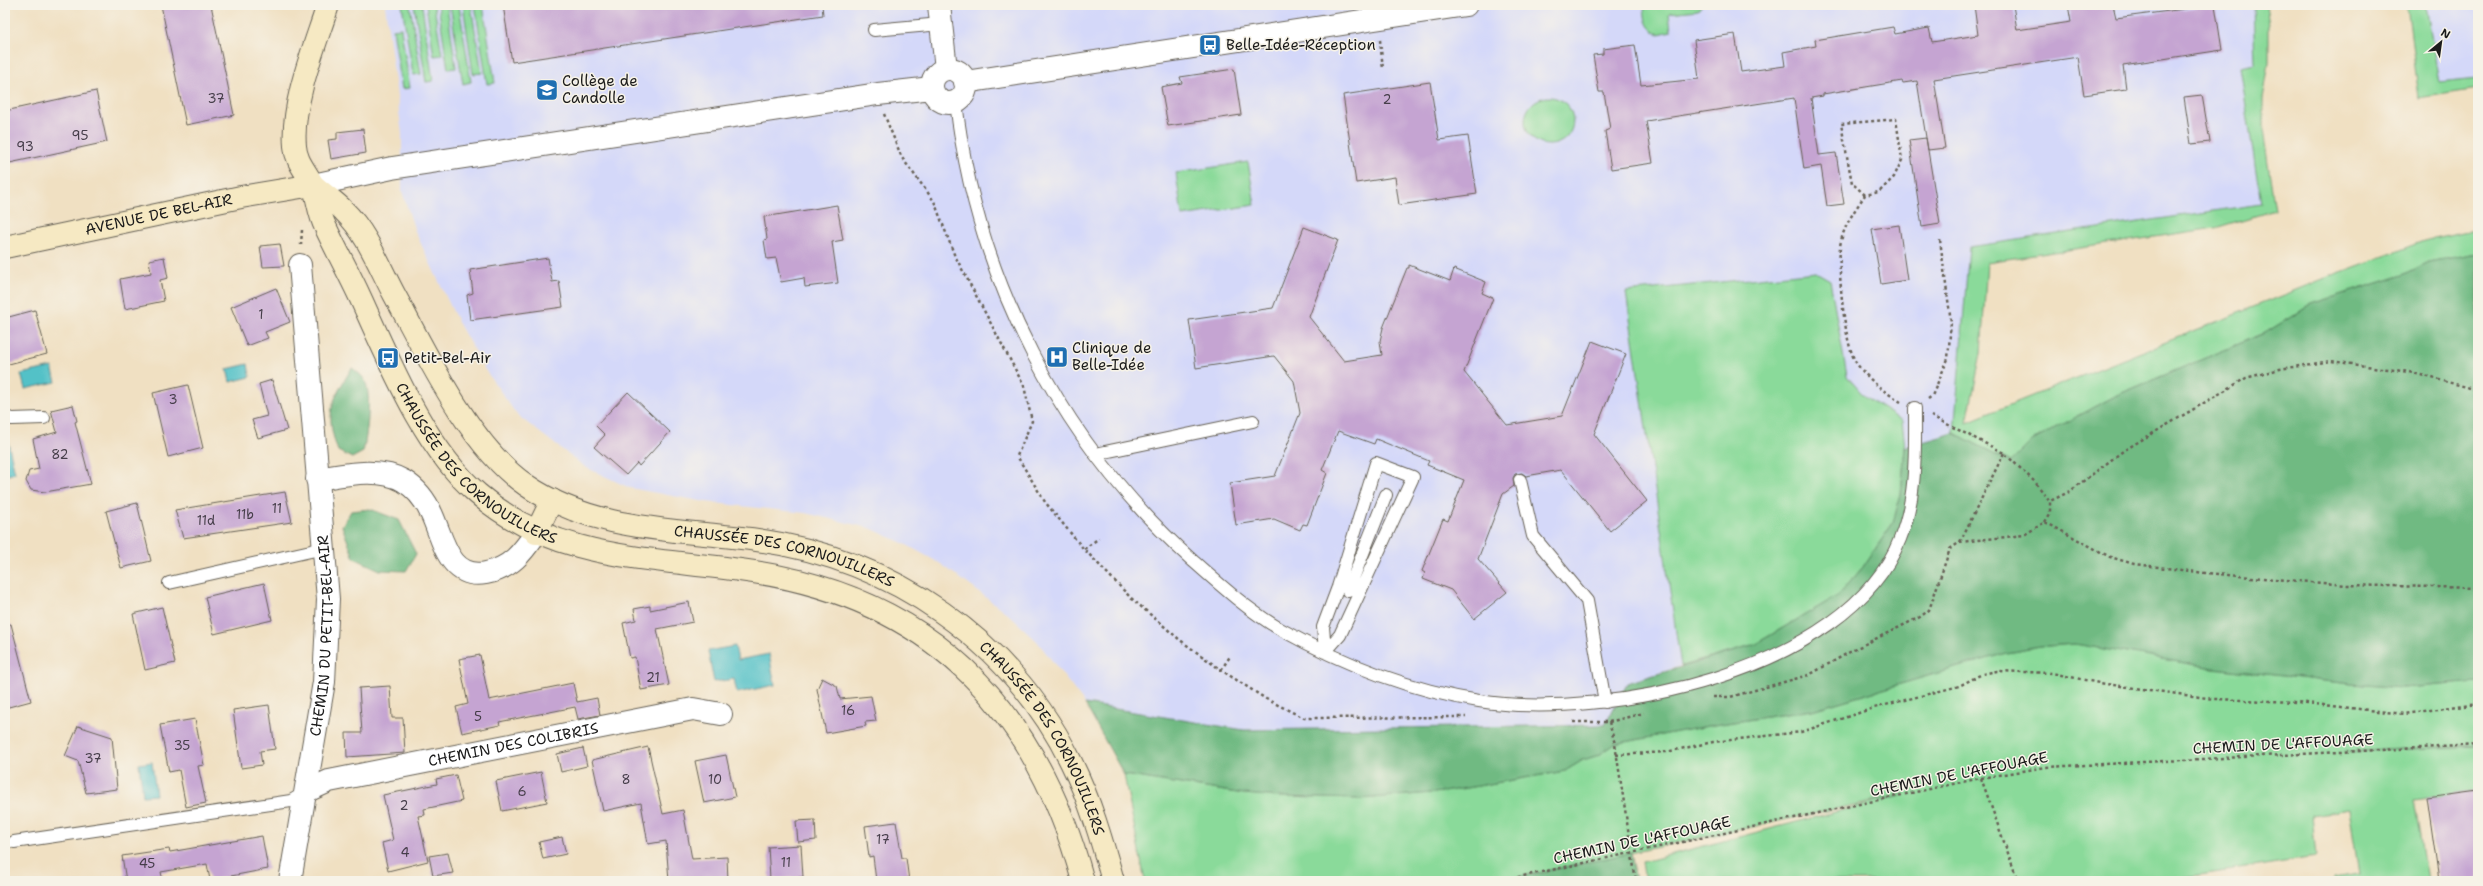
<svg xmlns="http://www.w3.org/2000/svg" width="2483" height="886" font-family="'Shantell Sans',sans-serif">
	<rect width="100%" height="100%" fill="#f7f3e8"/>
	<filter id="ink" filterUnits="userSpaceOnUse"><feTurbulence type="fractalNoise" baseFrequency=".025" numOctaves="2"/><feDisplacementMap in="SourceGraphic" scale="8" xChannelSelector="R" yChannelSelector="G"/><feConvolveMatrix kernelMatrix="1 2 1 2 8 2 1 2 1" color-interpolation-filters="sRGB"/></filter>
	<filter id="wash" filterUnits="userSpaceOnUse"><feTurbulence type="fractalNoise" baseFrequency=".012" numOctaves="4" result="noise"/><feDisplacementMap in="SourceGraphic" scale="16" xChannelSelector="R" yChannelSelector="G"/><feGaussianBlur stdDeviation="0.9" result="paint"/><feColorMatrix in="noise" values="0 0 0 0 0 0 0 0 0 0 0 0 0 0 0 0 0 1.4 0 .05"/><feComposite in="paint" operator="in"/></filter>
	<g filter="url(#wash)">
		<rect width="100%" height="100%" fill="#f0e0c2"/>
		<path fill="#d4d8f9" d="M385,5h1868l2,59 -15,3 21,137 -292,43 -15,186 -49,14 -3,-26 -38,-25 -17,-20 -17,-96 -14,-8 -190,20 55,374 -54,17 -22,42 -361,5 -159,-26 -48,-63 -30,-28 -66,-49 -36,-20 -35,-16 -65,-15 -99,-11 -76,-14 -45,-21 -68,-52 -33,-47 -26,-46 -43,-91 -13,-40v-57z
			M2426,5h52v73l-39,4z"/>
		<path fill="#8ada9a" stroke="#537b5b" d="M402,5h8l11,69 -8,1z
			M414,5h8l11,76 -7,1z
			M426,5h8l8,50 -8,1z
			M438,5h9l9,63 -8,1z
			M450,5h9l12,77 -8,2z
			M463,5h8l11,68 -9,1z
			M475,5h8l12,78 -8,1z
			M1644,5h58l-4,5 -29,3 2,18 -12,3c-14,-6 -14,-15 -15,-29z
			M2253,5h13l3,20v38l-6,35v32l12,80 -60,18 -228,34 -6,92 -14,68 366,-147 100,-37 45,-9v24l-49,9 -26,13 -91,29 -47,29 -148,62 -85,46 -21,21 -57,-29 15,-186 292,-43 -21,-137 15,-3z
			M2407,5h19l13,77 39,-4v11l-59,9z
			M401,28l9,60 -8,1 -9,-60z
			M1525 121a24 24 0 1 1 48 0a24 24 0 1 1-48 0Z
			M1248,162l7,43 -73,11 -6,-43z
			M1816,272l14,8 17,96 17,20 38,25 3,26 -4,47 -8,29 -30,44 -24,28 -87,51 -71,20 -55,-374z
			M2075,644l139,24 138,16 51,4 75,-6v63l-134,7 134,-6v44l-64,9 13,82h-93v-3l25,-4 -10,-65 -37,6 4,42 -155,24h-516l-3,-19 259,-67 -401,86h-355l-21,-106 120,19 38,3 78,2 83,-7 122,-21 18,-11 16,-5 16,-11 93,-18 104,-16 194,-57 40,-7z"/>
		<path fill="#6fba82" stroke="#466b4f" d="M2478,253v429l-75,6 -51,-4 -138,-16 -139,-24 -29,2 -40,7 -194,57 -104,16 -93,18 -16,11 -16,5 -18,11 -122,21 -83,7 -78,-2 -38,-3 -120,-19 -39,-71 159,26 361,-5 22,-42 125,-37 87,-51 24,-28 30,-44 8,-29 4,-47 49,-14 57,29 21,-21 85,-46 148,-62 47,-29 91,-29 26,-13z
			M352,368c4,3 11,8 13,13 7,14 2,55 -2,71l-11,6 -14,-7c-14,-38 -6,-51 14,-83z
			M370,509l29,11 17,34 -10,17 -26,-1 -26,-12 -12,-32 9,-15z
			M1631,853l5,28h-136z"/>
		<path fill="#52c1c7" stroke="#376e72" d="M248,364l2,13 -20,5 -3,-13z
			M52,367l4,15 -31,7 -4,-15z
			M8,442l7,31 -10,3v-33z
			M735,646l3,14 31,-6 6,31 -38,8 -3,-14 -20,3 -6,-31z
			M152,762l4,33 -13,1 -4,-32z"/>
		<g id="blocks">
			<path fill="#c5a4d2" d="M161,5h50l23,110 -48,10z
				M503,5h37l1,3 18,-3h263l1,10 -311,47z
				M1974,5h39l4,25 54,-8 -3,-17h45l3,13 99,-13 7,45 -99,15 3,24 -42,6 -6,-38 -144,22 11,69 -17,2 -11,-69 -14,2 -1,-2 -79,13v2l-12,2 8,57 17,-2 8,51 -17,2 -6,-40 -17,3 -10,-71 -148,23 7,42 -42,6 -6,-38 5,-2 -6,-37h-5l-6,-37 10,-1v-5l32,-4 6,40 58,-6 -5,-39 41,-6 6,38 44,-6 -2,-14 33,-6 -1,-6 78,-13 2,7 34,-6 3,14 46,-7z
				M1234,69l7,46 -73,11 -7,-39 21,-4 -2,-6z
				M1430,82l9,58 29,-4 9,58 -78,11 -4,-28 -39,6 -13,-88z
				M96,91l11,51 -102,22v-53z
				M2202,95l8,47 -19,2 -7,-47z
				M363,129l3,24 -35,6 -3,-19 9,-1v-7z
				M1926,138l14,86 -18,3 -13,-87z
				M837,205l6,35 -11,2 6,41 -33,4 -1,-9 -23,4 -5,-24 -9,1 -3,-19 3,-1 -3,-22z
				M1899,225l8,55 -26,4 -9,-55z
				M1304,227l34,13 -29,77 35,44 38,-6 -2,-14 3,-13 24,-60h2v-3l41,16 4,-12 32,13 -4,11 11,5 -29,74 43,53 55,-9 30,-75 34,13 -32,80 53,67 -37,30 -49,-61 -35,6 -4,-3 -7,1 -2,4 1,8 -11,8 -25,65 29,33 -33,27 -23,-29 -28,-11 2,-6 -3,-2 21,-52 5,2 16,-41 -37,-15 2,-4 -53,-22 -2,5 -36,-13 -16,39 5,3 -20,52 -4,-1 -3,6 -26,-11 -38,6 -6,-42 45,-7 25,-63 -6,-32 -20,-25 -78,12 -7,-48 84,-12z
				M280,244l4,22 -21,1 -3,-21z
				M164,257l4,21 -8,2 4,21 -39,8 -5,-30 31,-6 -2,-13z
				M548,258l4,24 7,-1 4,26 -93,13 -3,-25 6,-2 -3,-23z
				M276,288l14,34 -25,10 3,6 -21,8 -16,-39z
				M35,310l12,44 -42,11v-47z
				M272,380l15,50 -29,8 -6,-18 15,-4 -8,-32z
				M188,385l15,63 -35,9 -15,-64z
				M628,392l42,40 -31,34 -2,-3 -11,12 -32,-28 11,-12 -9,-9z
				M73,405l4,16 -2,1 16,62 -46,8 -14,-2 -5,-9 3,-10 10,-2 -6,-30 24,-7 -6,-22z
				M285,492l7,30 -109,16 -8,-28z
				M137,503l14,58 -30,7 -15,-57z
				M264,583l8,37 -58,14 -9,-37z
				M689,602l4,20 -36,7 12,56 -28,5 -6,-33 -5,1 -7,-35 13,-3 -2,-11 16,-3v4z
				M162,607l13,56 -30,7 -12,-56z
				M11,624l20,77 -26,7v-83z
				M480,655l9,45 84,-17 4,19 20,-4 3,17 -22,4 -3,-12 -76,15 1,3 -38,8 -6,-26 12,-3 -9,-45z
				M822,678l15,8 3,13 31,-3 5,25 -11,1 1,4 -40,7 -9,-44z
				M390,686l2,32h11l2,35 -58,4 -1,-24h16l-3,-45z
				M269,705l6,44 -15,2 2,14 -21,3 -8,-58z
				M195,719l9,46 -6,1 8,37 -20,4 -7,-37 -10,2 -9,-47z
				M78,726l34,11 5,52 -31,4 -8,-32 -13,-5z
				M648,747l15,67 20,-4 9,49 35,-2 1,24h-59l-3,-40 -18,3 -7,-41 -38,8 -11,-51z
				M583,748l4,18 -26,6 -4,-18z
				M726,755l9,42 -31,6 -9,-42z
				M541,772l6,30 -45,9 -6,-30z
				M456,775l6,26 -38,8 1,6 -7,1 10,45 -40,10 -6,-28 11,-3 -10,-45 54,-11 -1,-5z
				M2478,790v91h-39l-12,-84z
				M815,820l1,20 -18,2 -2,-21z
				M896,822l6,36h4l3,23h-33l-3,-25 -4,1 -4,-31z
				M262,836l6,33 -58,11 -3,-16 -46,8 2,9h-37l-4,-25 47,-7 1,3z
				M562,837l4,17 -23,5 -4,-17z
				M801,845l2,32 -33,2 -2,-32z
				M448,853l5,20 -20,3 -4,-20z"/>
		</g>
	</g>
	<g filter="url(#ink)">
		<use href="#blocks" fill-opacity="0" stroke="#666156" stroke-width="1"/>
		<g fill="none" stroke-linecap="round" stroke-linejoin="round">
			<g stroke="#666156" stroke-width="14">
				<path id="lane" d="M874,30l67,-6
					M956,102c20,177 105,341 237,459 27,24 56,50 87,68 63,35 128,61 199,72 127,20 369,-29 421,-162 17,-42 15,-87 15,-131
					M5,417l7,2 32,-1
					M1095,454l158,-33
					M1376,463l37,14 -73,158 -15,17 -2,-25 15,-40z
					M1520,480l13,56 54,65 18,101
					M169,583l155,-35
					M1348,591l38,-96
					M14,842l277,-41 15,-9"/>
			</g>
			<g stroke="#666156" stroke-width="24">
				<g id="street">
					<path d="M939,5l7,64"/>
					<circle cx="949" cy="86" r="17"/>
					<path d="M965,82l501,-77"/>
					<path d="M313,185l79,-17 486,-74 54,-6"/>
					<path d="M317,479c26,-4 63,-13 87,2 13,8 22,20 28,34 11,24 17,65 54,58 25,-5 36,-20 50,-40"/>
					<path id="s1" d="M307,791l22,-10 364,-72 28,5"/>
					<path id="s2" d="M290,881l34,-199 4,-83 -28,-334"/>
				</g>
			</g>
			<g stroke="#666156" stroke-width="24">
				<g id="secondary">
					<path id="s3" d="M328,5c-13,41 -37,98 -33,141 1,17 13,27 19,42 4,12 5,26 11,38 11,24 24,47 35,71 29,63 64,151 118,197 77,66 168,63 262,76 186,24 295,133 343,311"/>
					<path id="s4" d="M313,185c10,9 22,16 31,26 23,22 35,55 50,83 32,59 76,153 132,191 68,47 153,44 231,55 135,19 254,100 314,222 19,38 31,79 42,119"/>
					<path id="s5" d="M5,247l236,-50 72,-12"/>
					<path d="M536,533l16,-33"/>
				</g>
			</g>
			<path stroke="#666156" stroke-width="2.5" stroke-dasharray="3 3" stroke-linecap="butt" d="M5,8l5,-3
				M1380,40l3,29
				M884,114l18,44 32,43 20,53 70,132 8,35 -15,35 28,46 37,45 49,51 49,42 41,30 45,29 38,19 162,-1
				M1865,195l-13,-12 -11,-59 55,-5 6,41 -8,17 -15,15 -14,3c-10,15 -23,33 -25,52 -2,23 4,100 17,117 12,16 27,28 44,38
				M301,245l1,-15
				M1928,399l4,-3 16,-37 3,-37 -11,-82
				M1931,416l73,37 31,29 15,19 19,-9 54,-41 123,-73 34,-9 51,-8 78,11 69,18
				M2045,522l5,-8v-13
				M1960,542l44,-89
				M1084,549l15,-11
				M1221,670l10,-15
				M1713,697h17l79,-22 48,-27 63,-31 9,-7 21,-61 10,-7 64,-7 21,-13 65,35 24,7 71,9 141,12 132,3
				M1573,722h36l35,-9
				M1609,722l6,22 21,137
				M1616,755l50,-3 47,-10 88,-10 73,-24 85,-22 23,-12 15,-3 55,2 47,10 115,16 83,3 107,12 74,-11
				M1981,778l37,103
				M1500,881l481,-103 65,-11 432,-22"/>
			<use href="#lane" stroke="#fff" stroke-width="12"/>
			<use href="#street" stroke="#fff" stroke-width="22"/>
			<use href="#secondary" stroke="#f6e9c3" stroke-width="22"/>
		</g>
	</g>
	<defs>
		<g id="bus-square" transform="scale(1.15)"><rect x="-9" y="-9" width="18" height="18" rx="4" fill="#1f6fb2" stroke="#f7f3e8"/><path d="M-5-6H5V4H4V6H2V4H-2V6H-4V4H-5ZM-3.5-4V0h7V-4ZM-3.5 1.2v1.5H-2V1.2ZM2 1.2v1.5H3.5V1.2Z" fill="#fff"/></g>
		<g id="school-square" transform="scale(1.15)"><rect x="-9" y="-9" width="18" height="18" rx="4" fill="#1f6fb2" stroke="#f7f3e8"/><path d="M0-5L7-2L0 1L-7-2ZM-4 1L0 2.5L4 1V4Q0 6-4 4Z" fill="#fff"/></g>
		<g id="hospital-square" transform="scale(1.15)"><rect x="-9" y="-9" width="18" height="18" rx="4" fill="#1f6fb2" stroke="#f7f3e8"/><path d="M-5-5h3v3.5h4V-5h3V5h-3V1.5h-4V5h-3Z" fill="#fff"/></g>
	</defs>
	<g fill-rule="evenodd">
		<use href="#bus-square" x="1210" y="45"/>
		<use href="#school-square" x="547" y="90"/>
		<use href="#hospital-square" x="1057" y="357"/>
		<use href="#bus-square" x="388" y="358"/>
	</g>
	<g text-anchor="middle" stroke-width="3" stroke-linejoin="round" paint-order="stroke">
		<g font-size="13" fill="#463e4a">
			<text x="216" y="103">37</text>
			<text x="1387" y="104">2</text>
			<text x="80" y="140">95</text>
			<text x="25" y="151">93</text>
			<text x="261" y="319">1</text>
			<text x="173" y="404">3</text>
			<text x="60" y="459">82</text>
			<text x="277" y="513">11</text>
			<text x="245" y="519">11b</text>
			<text x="206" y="525">11d</text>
			<text x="653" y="682">21</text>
			<text x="848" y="715">16</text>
			<text x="478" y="721">5</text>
			<text x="182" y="750">35</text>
			<text x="93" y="763">37</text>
			<text x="626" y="784">8</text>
			<text x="715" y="784">10</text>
			<text x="522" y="796">6</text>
			<text x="404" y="810">2</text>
			<text x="883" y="844">17</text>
			<text x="405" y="857">4</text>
			<text x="786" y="867">11</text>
			<text x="147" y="868">45</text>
		</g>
		<g font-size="15" fill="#1c1c1c" stroke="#f7f3e8" text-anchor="start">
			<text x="1226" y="50">Belle-Idée-Réception</text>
			<text x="562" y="86">Collège de<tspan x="562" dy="17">Candolle</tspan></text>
			<text x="1072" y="353">Clinique de<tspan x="1072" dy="17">Belle-Idée</tspan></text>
			<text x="404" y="363">Petit-Bel-Air</text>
		</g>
		<g font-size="15" fill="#1c1c1c" stroke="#f7f3e8">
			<text dy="5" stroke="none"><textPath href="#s5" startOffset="157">AVENUE DE BEL-AIR</textPath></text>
			<text dy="5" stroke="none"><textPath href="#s3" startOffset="520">CHAUSSÉE DES CORNOUILLERS</textPath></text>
			<text dy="5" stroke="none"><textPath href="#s4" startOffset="642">CHAUSSÉE DES CORNOUILLERS</textPath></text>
			<text dy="5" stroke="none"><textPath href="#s2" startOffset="248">CHEMIN DU PETIT-BEL-AIR</textPath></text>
			<text dy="5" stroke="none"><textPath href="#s4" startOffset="977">CHAUSSÉE DES CORNOUILLERS</textPath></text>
			<text transform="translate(2283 744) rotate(-3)" y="5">CHEMIN DE L'AFFOUAGE</text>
			<text dy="5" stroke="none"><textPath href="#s1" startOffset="212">CHEMIN DES COLIBRIS</textPath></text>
			<text transform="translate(1959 774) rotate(-11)" y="5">CHEMIN DE L'AFFOUAGE</text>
			<text transform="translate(1642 840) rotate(-12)" y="5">CHEMIN DE L'AFFOUAGE</text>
		</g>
	</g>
	<rect width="2483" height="886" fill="none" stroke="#f7f3e8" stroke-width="20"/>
	<g transform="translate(2441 42) rotate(29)" stroke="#f7f3e8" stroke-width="3" paint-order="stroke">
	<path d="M0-3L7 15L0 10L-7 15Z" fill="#1c1c1c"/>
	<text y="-6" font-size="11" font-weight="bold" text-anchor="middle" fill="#1c1c1c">N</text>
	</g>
</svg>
